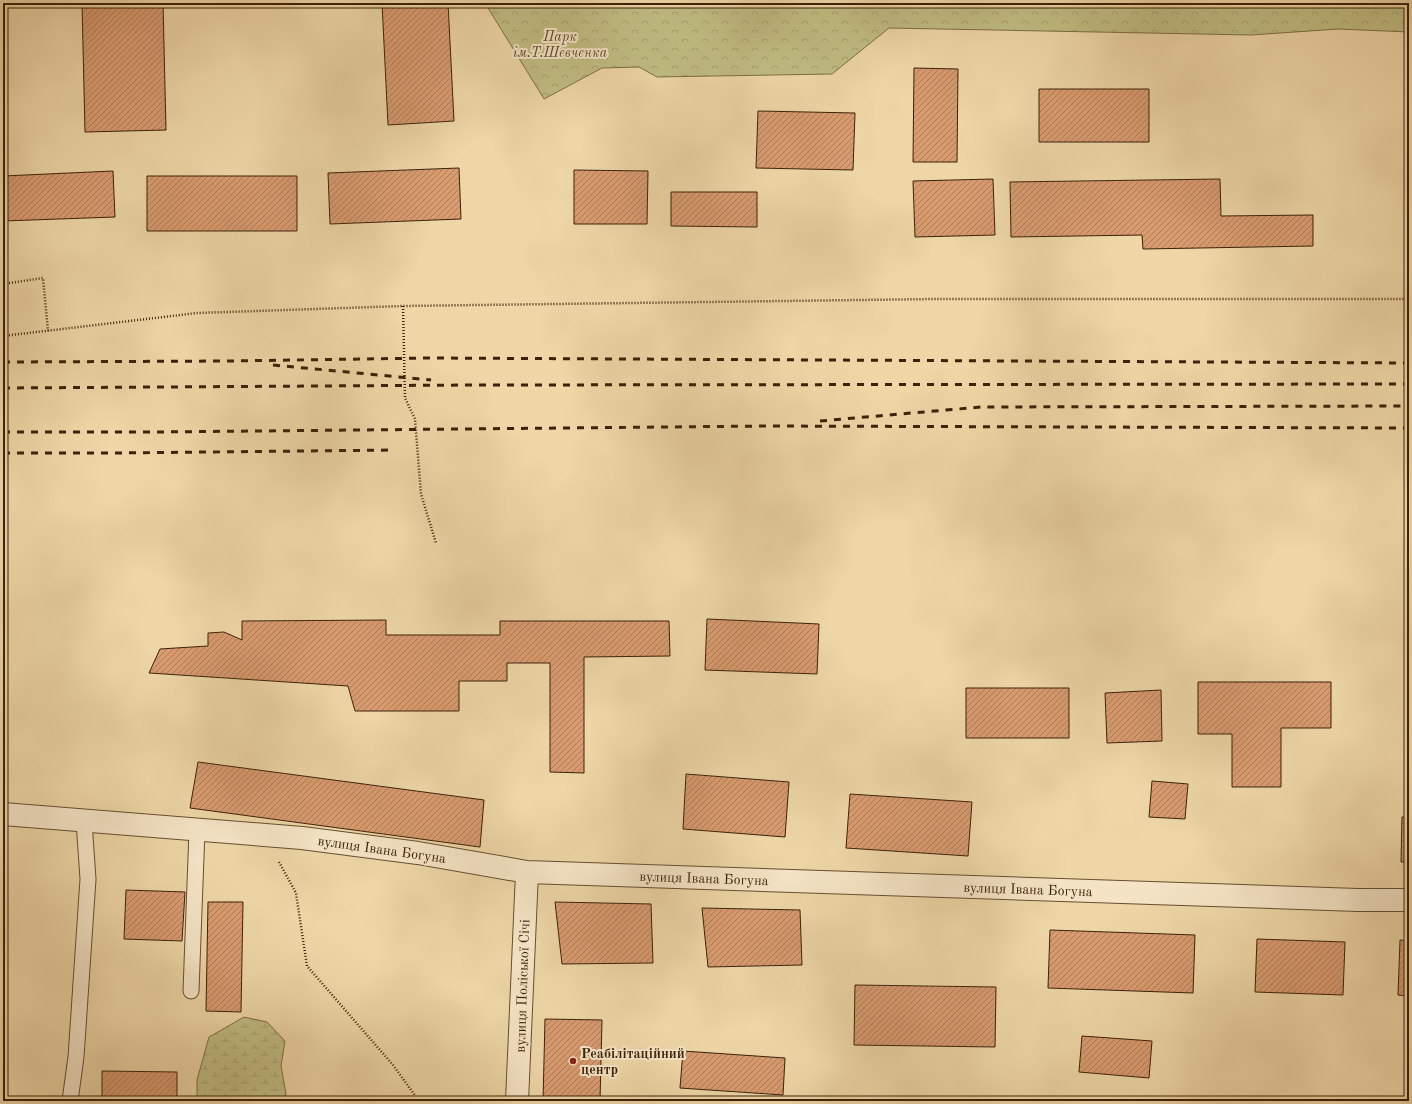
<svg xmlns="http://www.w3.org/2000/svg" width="1412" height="1104" font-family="'Old Standard TT',serif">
	<defs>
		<pattern id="forest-crowns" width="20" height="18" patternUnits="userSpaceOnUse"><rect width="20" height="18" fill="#c0bc82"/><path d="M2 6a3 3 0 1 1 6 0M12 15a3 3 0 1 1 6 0" fill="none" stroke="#a6a16f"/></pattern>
		<pattern id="wetland-marsh" width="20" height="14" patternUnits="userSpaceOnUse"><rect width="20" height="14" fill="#c0bc82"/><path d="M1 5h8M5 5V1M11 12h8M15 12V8" fill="none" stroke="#a6a16f"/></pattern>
		<pattern id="building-hatch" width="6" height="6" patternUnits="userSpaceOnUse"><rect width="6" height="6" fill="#d99b70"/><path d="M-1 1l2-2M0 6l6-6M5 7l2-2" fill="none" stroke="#b17e5a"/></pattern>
	</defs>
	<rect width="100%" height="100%" fill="#eed6a6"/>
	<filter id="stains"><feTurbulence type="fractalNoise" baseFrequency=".005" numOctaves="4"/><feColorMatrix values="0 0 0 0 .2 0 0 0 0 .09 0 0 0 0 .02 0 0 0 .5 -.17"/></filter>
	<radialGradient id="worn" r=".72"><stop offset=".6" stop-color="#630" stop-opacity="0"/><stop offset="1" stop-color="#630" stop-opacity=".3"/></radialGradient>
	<path fill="url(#forest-crowns)" stroke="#7e6e46" d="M485,3h924v29l-71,-3 -87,6 -362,-7 -57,46 -175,3 -18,-10 -37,1 -58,31z"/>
	<path fill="url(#wetland-marsh)" stroke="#7e6e46" d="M244,1017l23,5 18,19 -4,25 5,28 -2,7h-87v-21l12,-43z"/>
	<path fill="url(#building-hatch)" stroke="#3c2109" d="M82,3h81l3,127 -81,2z
		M382,3h66l6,118 -66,4z
		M914,68l44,1 -1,93h-44z
		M1039,89h110v53h-110z
		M758,111l97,2 -2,57 -97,-2z
		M459,168l2,51 -131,5 -2,-51z
		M574,170l74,1 -1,53h-73z
		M113,171l2,46 -112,4v-45z
		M147,176h150v55h-150z
		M993,179l2,56 -80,2 -2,-56z
		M1220,179l1,37 92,-1v31l-170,3 -1,-14 -131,2 -1,-55z
		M671,192h86v35l-86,-1z
		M707,619l112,5 -2,50 -112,-4z
		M386,620v15h114v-14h169l1,35 -86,1v116l-34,-1v-109h-43v18h-48v30h-104l-7,-25 -199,-13 11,-24 48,-3v-13l16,-1 18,8v-19z
		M1198,682h133v46h-50v59h-49v-53h-34z
		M966,688h103v50h-103z
		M1161,690l1,51 -55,2 -2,-50z
		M198,762l286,38 -4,47 -290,-39z
		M686,774l103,8 -4,55 -102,-8z
		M1152,781l36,3 -3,35 -36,-2z
		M850,794l122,8 -4,54 -122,-8z
		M1402,817h7v45h-8z
		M126,890l59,2 -3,49 -58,-2z
		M208,902h35l-2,110 -35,-1z
		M555,902l96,2 2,59 -91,1z
		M702,908l98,2 2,55 -94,2z
		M1050,930l145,5 -2,58 -145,-5z
		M1257,939l88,3 -2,53 -88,-3z
		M1400,940l9,1v55l-11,-1z
		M855,985l141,2 -1,60 -141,-2z
		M545,1019l57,1 -2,81h-57z
		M1082,1036l70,5 -3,37 -70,-6z
		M683,1051l102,7 -2,37 -103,-7z
		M102,1071l75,1v29h-75z"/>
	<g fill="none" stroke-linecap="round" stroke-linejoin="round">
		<g stroke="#684e30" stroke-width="17">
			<path id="service" d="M191,991l6,-161
				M70,1101l6,-44 12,-178 -4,-58"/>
		</g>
		<g stroke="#684e30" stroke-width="24">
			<path id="tertiary" d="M3,814l299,24 116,15 109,19 831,28h51
				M517,1101l10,-229"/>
		</g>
		<path stroke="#3c2109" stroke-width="2.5" stroke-dasharray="1 2" stroke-linecap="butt" d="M3,284l40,-6 5,53
			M403,306l2,92 10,21 6,75 15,49
			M3,336l194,-23 206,-7 531,-7h475
			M279,862l17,31 11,73 86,99 26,36"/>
		<use href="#service" stroke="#f4e4c5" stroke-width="15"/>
		<use href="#tertiary" stroke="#f4e4c5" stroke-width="22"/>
		<path stroke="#3c2109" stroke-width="3" stroke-dasharray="7 7" stroke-linecap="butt" d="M3,362l226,-1 200,-3 980,5
			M273,365l158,15
			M3,388l471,-3 935,-1
			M820,421l161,-14 428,-1
			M3,432h152l611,-6 643,2
			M3,453h112l280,-3"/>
	</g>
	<circle fill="#8f2418" stroke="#f4e4c5" stroke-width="1.5" cx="573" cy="1061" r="4"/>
	<g text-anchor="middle" stroke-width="4" stroke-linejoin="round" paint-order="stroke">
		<g font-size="14" font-style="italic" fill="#5d4827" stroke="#f4e4c5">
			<text x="560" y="41">Парк<tspan x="560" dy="16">ім.Т.Шевченка</tspan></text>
		</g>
		<g font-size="14" fill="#3c2109" stroke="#f4e4c5">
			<text transform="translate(382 849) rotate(8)" y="5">вулиця Івана Богуна</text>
			<text transform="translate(704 878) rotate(2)" y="5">вулиця Івана Богуна</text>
			<text transform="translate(1028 889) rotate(2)" y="5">вулиця Івана Богуна</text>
			<text transform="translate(522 986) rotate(-88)" y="5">вулиця Поліської Січі</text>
		</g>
		<g font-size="14" font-weight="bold" fill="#3c2109" stroke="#f4e4c5" text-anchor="start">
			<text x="581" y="1058">Реабілітаційний<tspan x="581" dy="16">центр</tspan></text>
		</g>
	</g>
	<rect width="1412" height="1104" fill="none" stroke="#eed6a6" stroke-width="16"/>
	<rect x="4" y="4" width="1404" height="1096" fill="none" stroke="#3c2109" stroke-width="2"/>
	<rect x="8" y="8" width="1396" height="1088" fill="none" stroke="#3c2109"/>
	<rect width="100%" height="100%" filter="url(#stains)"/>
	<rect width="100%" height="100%" fill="url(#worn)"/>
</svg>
